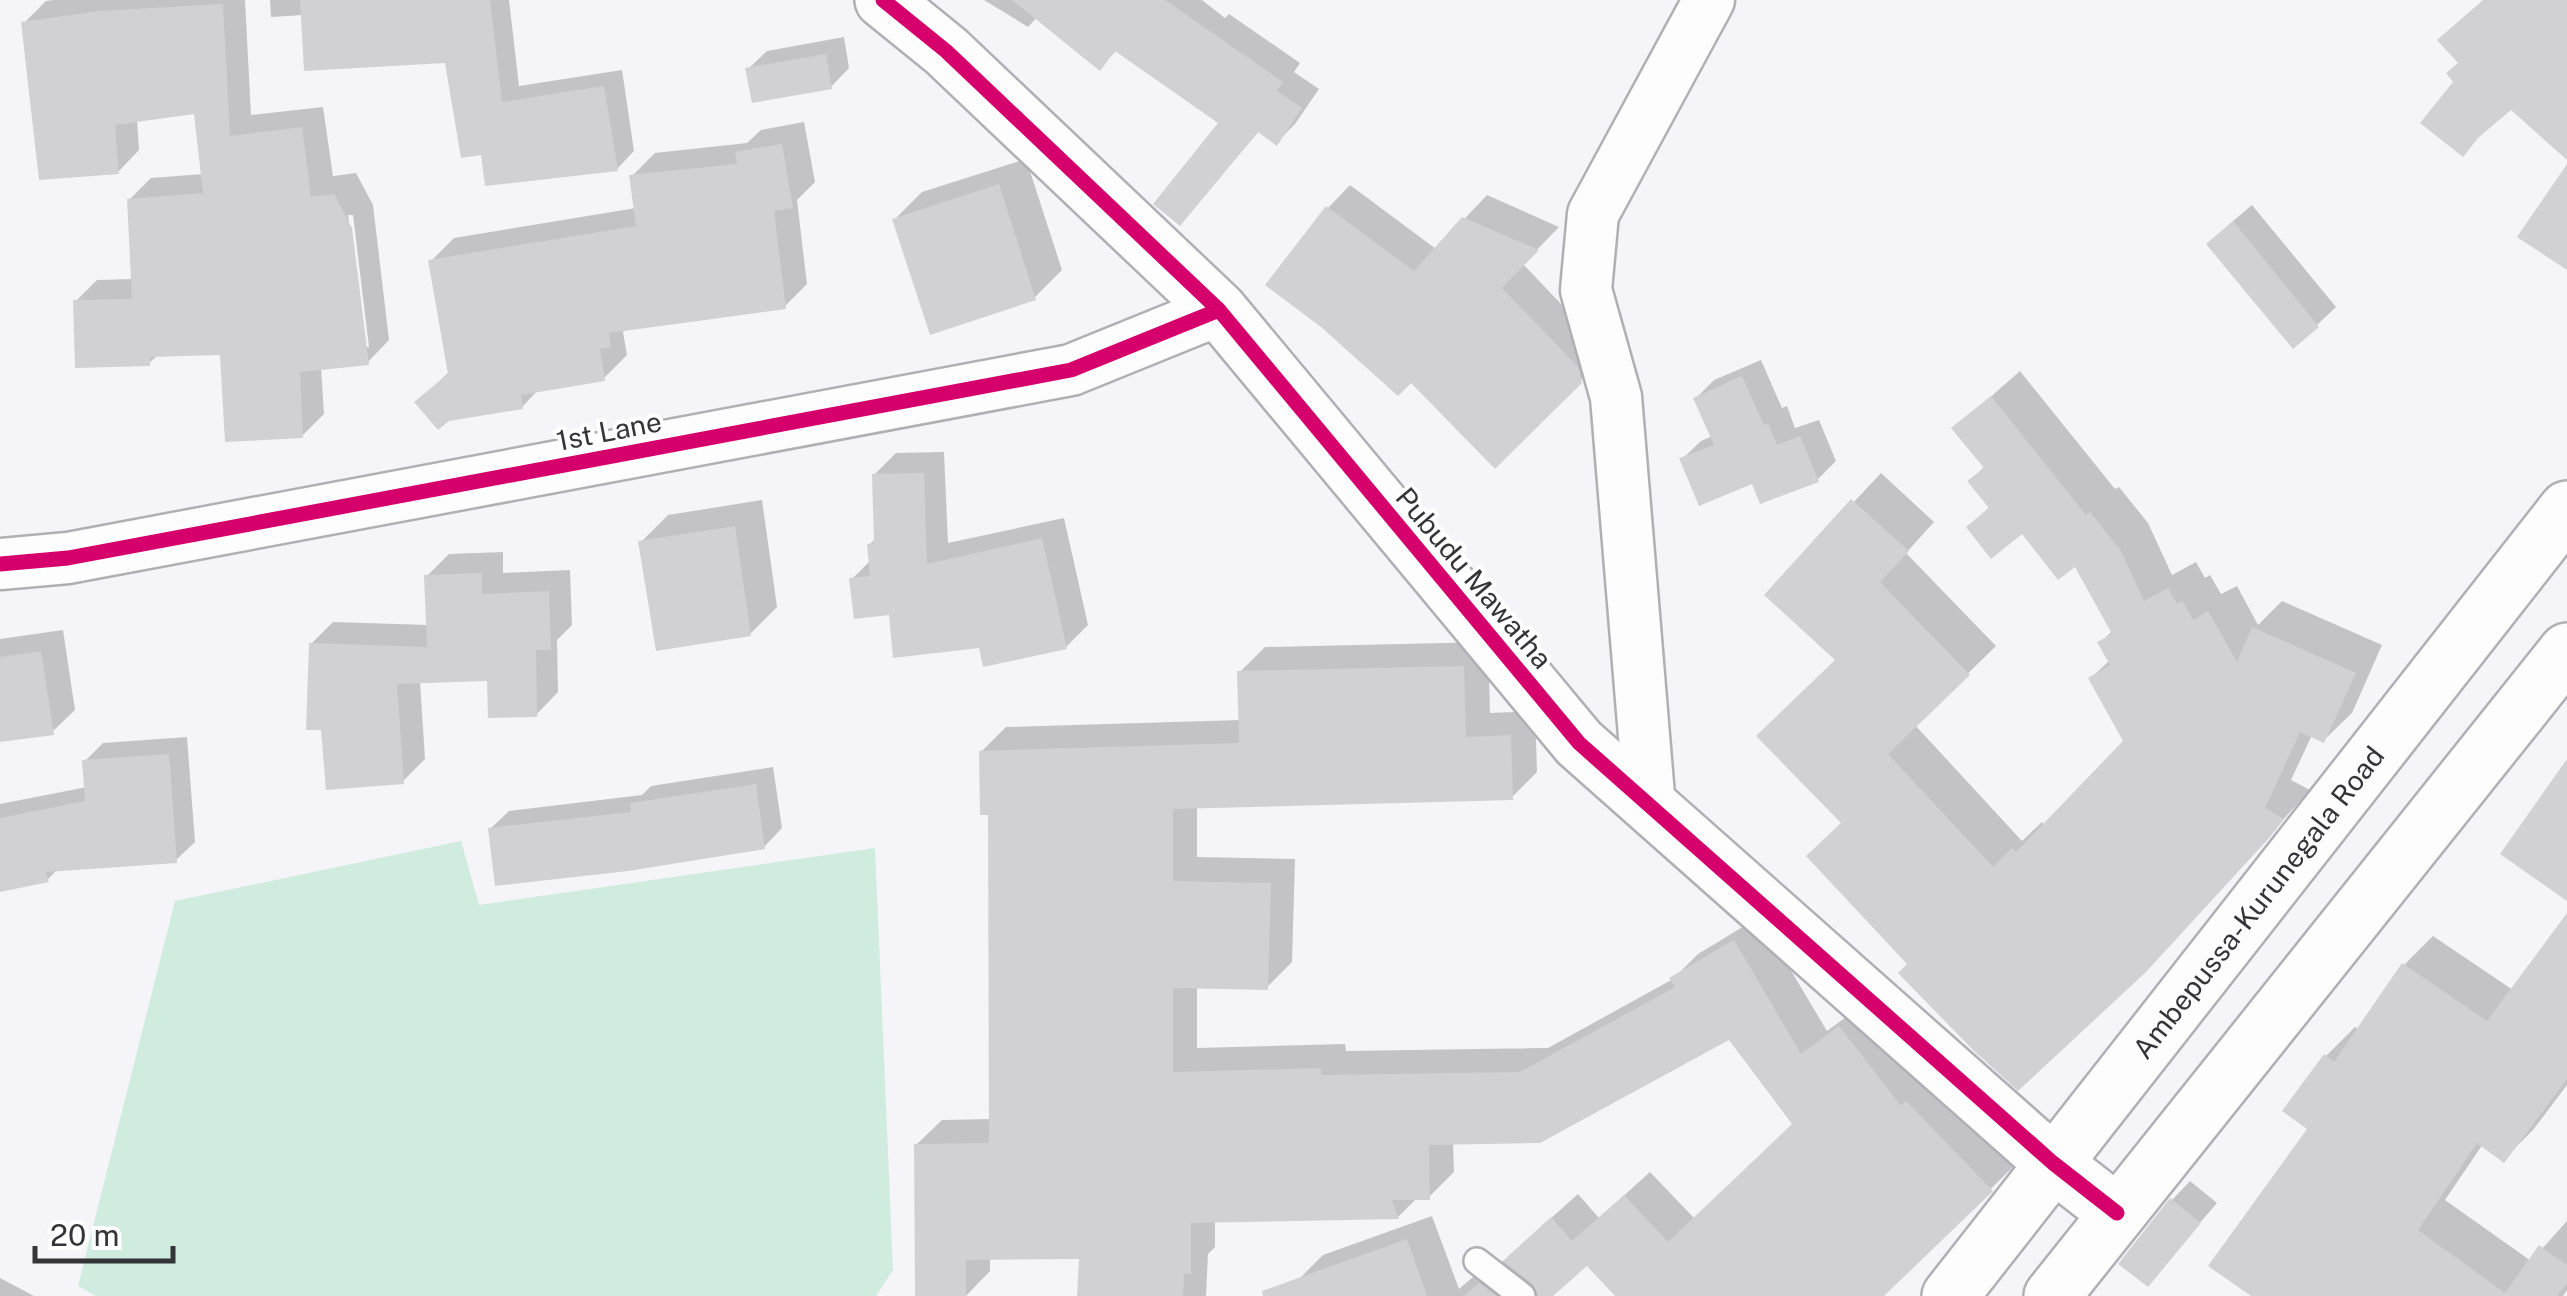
<svg xmlns="http://www.w3.org/2000/svg" width="2567" height="1296" font-family="'Public Sans',sans-serif">
	<rect width="100%" height="100%" fill="#f4f4f9"/>
	<path fill="#cfecdf" d="M461,841l18,64 396,-57 18,422 -17,26h-780l-18,-10 97,-385z"/>
	<path fill="#0003" fill-rule="evenodd" d="M245,0l6,115 72,-8 10,69 23,-3 17,32 16,135 -21,22 -47,5 3,47 -22,22 -80,-83 -64,2 -9,8 -74,-61 22,-22 36,-1 -4,-79 22,-22 52,-4 -7,-63 -59,9 2,30 -21,22 -94,-149 22,-22 7,-1zM348,215h5l16,132h-5z
		M270,0h239l10,86 103,-16 12,81 -17,18 -133,-17 -37,-92 -144,-45 -32,2z
		M984,0h69l-25,27z
		M1092,0h110l23,18 4,-4 71,49 -6,9 25,17 -24,35 -18,18 -17,-12 -80,93 42,-100 -105,-73 -17,17z
		M844,37l5,31 -18,19 -83,-18 19,-18z
		M804,122l11,60 -18,18 10,84 -23,23 -158,21 -3,4 4,23 -23,23 -65,11 -17,18 -105,-5 33,-31 -19,-110 23,-23 182,-30 -4,-32 23,-23 92,-10 14,-13z
		M1026,159l36,111 -28,28 -140,-78 28,-28z
		M1350,185l86,64 51,-54 72,32 -36,37 76,80 4,14 -108,107 -167,-257z
		M2252,205l84,102 -19,18 -90,-99z
		M1761,360l21,48 5,-2 8,22 24,-8 17,41 -19,19 -63,1 -72,-22 19,-18 11,-5 -16,-38 18,-18z
		M2020,371l95,118 4,-2 29,36 24,52 24,-13 9,16 5,-3 11,19 16,-8 21,39 24,-24 100,44 -30,68 -28,27 -12,-5 -21,45 19,10 -137,151 -263,23 -66,-142 -6,-163 -70,-65 113,-121 53,49 -28,31 90,93 -81,79 107,116 20,-19 3,4 81,-84 -35,-64 19,-18 -10,-17 13,-13 -37,-66 -54,-34 -52,-3 20,-21 -20,-25 15,-15 -31,-37z
		M944,452l4,91 116,-25 24,107 -22,22 -85,-2 -90,-32 -39,-34 19,-19 -2,-15 7,-7 -2,-63 22,-22z
		M762,500l15,107 -27,27 -109,-92 27,-27z
		M503,552v21l67,-3 2,55 -15,15 1,52 -22,23 -46,-36 -70,2 5,78 -22,22 -92,-137 22,-22 95,3 -1,-49 22,-22z
		M63,630l12,80 -23,22 -52,8v-101z
		M1488,642l2,71 45,-2 2,61 -25,25 -315,9v51l98,2 -3,103 -25,25 -70,-1v62l148,-4 1,7 202,-3 125,-69 25,-25 61,-37 68,114 38,-28 151,161 -134,132h-264l-31,-33 -38,33h-245l-6,-16 25,-25 109,-39 27,73 37,-32 5,6 77,-69 21,24 51,-46 45,47 100,-95 -65,-88 -277,106 1,30 -25,25h-11l-20,20 -183,3v27l-7,7 -2,42h-126l2,-40 -92,1v14l-24,25h-48l-2,-151 26,-25 49,-1 -1,-307 -9,-60 25,-25 235,-7 -1,-48 25,-25z
		M187,737l8,105 -19,18 -117,8 -12,12 -47,9v-85l87,-17 -2,-26 18,-18z
		M773,767l9,61 -18,19 -274,-18 19,-18 133,-16 9,-9z
		M2567,925v160l-34,45 -29,29 -21,-15 -38,56 86,61 36,-40v69l-4,6h-308l56,-168 15,-72 29,-29 4,3 45,-65 29,-29 80,54z
		M2190,1181l27,22 -70,81 25,-84z
		M0,1278l34,18h-34z"/>
	<path fill="#d1d1d5" d="M300,0h190l12,102 102,-16 14,85 -133,15 -4,-31 -20,3 -16,-95 -141,8z
		M1012,0h153l118,82 -6,9 25,17 -25,38 -19,-14 -78,94 -27,-22 65,-81 -103,-72 -15,20z
		M2483,0h84v160l-56,-50 -32,27 -16,20 -43,-34 33,-41 -7,-9 12,-10 -21,-23z
		M223,4l7,132 72,-9 9,70 23,-3 18,34 17,137 -69,7 3,66 -78,4 -5,-87 -70,2v9l-75,2 -2,-68 59,-1 -5,-100 76,-6 -9,-79 -79,11 4,49 -80,6 -18,-158 78,-11z
		M826,54l6,35 -80,14 -7,-35z
		M782,144l11,64 -19,3 12,98 -177,24 2,14 -11,2 5,32 -84,14 2,14 -74,12 -11,9 -24,-28 34,-28 -20,-114 208,-34 -7,-51 108,-11 -2,-12z
		M2567,164v106l-50,-33z
		M999,184l37,116 -106,35 -38,-116z
		M1326,206l88,65 48,-54 77,33 -37,38 76,79 4,16 -87,86 -84,-86 -13,13 -77,-69 -56,-42z
		M2233,221l86,106 -26,22 -87,-105z
		M1742,376l22,49 4,-2 9,22 23,-9 19,46 -59,22 -8,-20 -53,22 -20,-48 35,-13 -21,-47z
		M1991,396l95,119 4,-3 31,39 23,50 24,-13 9,16 5,-4 11,20 15,-9 29,51 15,-35 104,46 -32,70 -24,-11 -35,76 19,11 -14,18 -124,135 -128,119 -45,-41 -75,-77 9,-9 -101,-108 35,-33 -85,-87 79,-76 -71,-65 87,-96 58,52 -29,31 90,93 -82,79 105,113 19,-19 4,4 107,-111 -35,-63 22,-13 -13,-23 15,-8 -37,-67 -17,13 -36,-46 -31,25 -25,-32 23,-19 -22,-27 17,-13 -33,-40z
		M924,473l3,91 115,-26 25,111 -84,18 -4,-19 -86,10 -4,-43 -35,4 -5,-41 21,-2 -3,-32 7,-1 -2,-69z
		M735,526l16,110 -95,15 -18,-110z
		M482,573v21l67,-3 2,59h-15l1,67 -49,1 -1,-37 -90,3 7,100 -78,6 -5,-60h-15l3,-87 118,4 -3,-72z
		M41,651l13,84 -54,7v-85z
		M1464,666l2,71 45,-2 2,65 -340,9v72l98,2 -3,107 -95,-2v84l148,-4v7l199,-3 155,-85 -6,-9 65,-38 67,114 38,-28 62,80 5,-5 87,90 -3,3 -106,102h-269l-28,-30 -34,30h-15l-5,-12 -30,-23 48,-44 21,24 52,-46 44,47 124,-118 -63,-84 -189,103 -111,2 1,55h-38l7,19 -208,4v51h-7l-1,22h-106l2,-37 -113,1v36h-51l-1,-152 75,-1 -1,-328h-8l-1,-64 260,-8 -2,-72z
		M169,754l8,109 -131,9 3,10 -49,10v-74l85,-17 -3,-41z
		M2567,759v142l-67,-47z
		M756,784l9,65 -137,22 -133,15 -7,-58 143,-16 -1,-9z
		M2567,913v166l-63,84 -27,-20 -59,87 87,63 34,-48 28,20v18l-10,13h-306l-43,-30 99,-137 -25,-18 42,-57 10,8 68,-99 85,58z
		M2170,1198l31,25 -53,64 -30,-23z
		M1407,1239l20,57h-164l-1,-5z
		M1479,1283l17,13h-32z"/>
	<g fill="none" stroke-linecap="round" stroke-linejoin="round">
		<g stroke="#b0afb4" stroke-width="30">
			<path id="lane" d="M1477,1261l45,35"/>
		</g>
		<g stroke="#b0afb4" stroke-width="55">
			<path id="street" d="M0,564l68,-6 1003,-188 148,-60
				M1650,808l-34,-411 -30,-107 7,-76 116,-214"/>
		</g>
		<g stroke="#b0afb4" stroke-width="60">
			<path id="secondary" d="M883,0l63,51 273,259 360,433 474,420 64,50"/>
		</g>
		<g stroke="#b0afb4" stroke-width="60">
			<g id="highway">
				<path id="s1" d="M1950,1296l617,-787"/>
				<path d="M2052,1296l515,-645"/>
			</g>
		</g>
		<use href="#lane" stroke="#fdfdfe" stroke-width="25"/>
		<use href="#street" stroke="#fdfdfe" stroke-width="50"/>
		<use href="#secondary" stroke="#fdfdfe" stroke-width="55"/>
		<use href="#highway" stroke="#fdfdfe" stroke-width="55"/>
		<g stroke="#fff" stroke-width="21">
			<path id="cycleway" d="M883,0l63,51 273,259 360,433 474,420 64,50
				M0,564l68,-6 1003,-188 148,-60"/>
		</g>
		<use href="#cycleway" stroke="#d6006c" stroke-width="15"/>
	</g>
	<g text-anchor="middle" stroke-width="8" stroke-linejoin="round" paint-order="stroke">
		<g font-size="28" fill="#353439" stroke="#fff">
			<text transform="translate(609 431) rotate(-11)" y="10">1st Lane</text>
			<text transform="translate(1474 578) rotate(50)" y="10">Pubudu Mawatha</text>
			<text dy="10" stroke="none"><textPath href="#s1" startOffset="500">Ambepussa-Kurunegala Road</textPath></text>
		</g>
	</g>
	<path d="M35 1246v15h138v-15" fill="none" stroke="#353439" stroke-width="5"/>
	<text x="50" y="1246" font-size="30" fill="#353439" stroke="#ffffff" stroke-width="8" paint-order="stroke">20 m</text>
</svg>
